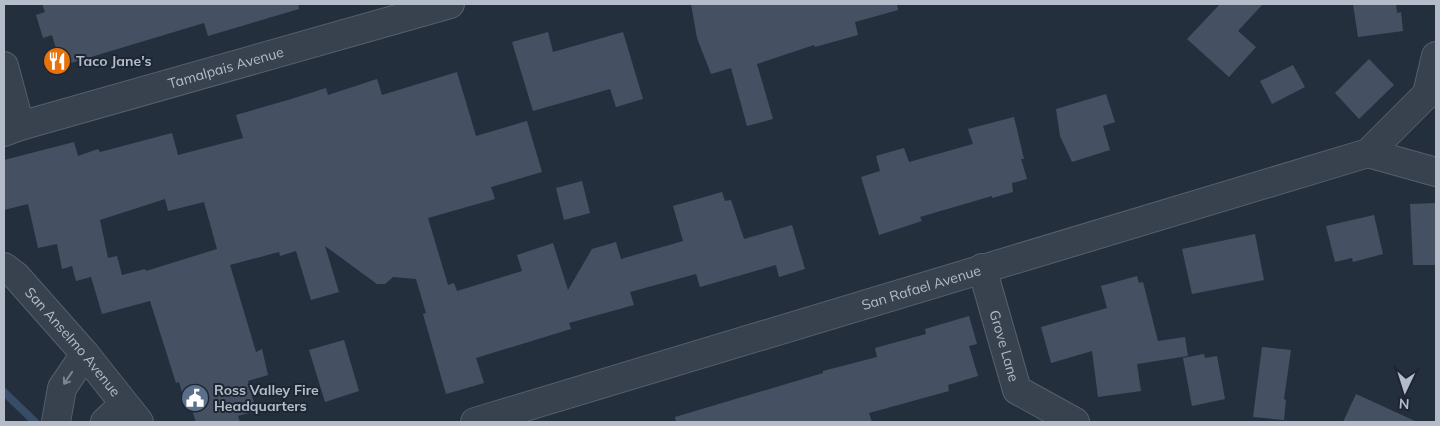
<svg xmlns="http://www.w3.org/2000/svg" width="1440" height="426" font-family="Mulish,sans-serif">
	<rect width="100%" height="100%" fill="#242f3e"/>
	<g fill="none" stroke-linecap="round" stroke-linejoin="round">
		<path stroke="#394c67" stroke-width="8" d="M4,392l31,30"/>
	</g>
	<path fill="#455162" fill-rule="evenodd" d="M42,4h256l1,5 -91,27 -4,-13 -143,43 -9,-31 -9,3 -7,-23 9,-3z
		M691,4h206l1,6 -43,12 3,13 -43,12 -1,-2 -57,19 16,55 -26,7 -16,-58 -20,6 -14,-36z
		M1220,4h43l-25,27 18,16 -27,30 -42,-38z
		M1353,4h43l1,9 4,-1 2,19 -45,6z
		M548,32l5,20 70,-20 20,67 -27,8 -6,-18 -77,22 -21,-69z
		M1369,59l25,26 -35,34 -24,-26z
		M1293,65l12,22 -33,17 -12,-23z
		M457,72l19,64 51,-15 15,51 -51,15 4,12 -67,19 20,67 6,-2 3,8 65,-20 -5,-16 36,-12 15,47 24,-41 24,-7 5,17 62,-18 -10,-35 49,-14 3,9 6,-1 13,39 48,-14 13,44 -26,8 -3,-12 -76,22 -4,-13 -66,18 4,13 -65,18 2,6 -95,29 8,25 -38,11 -23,-80 3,-1 -10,-34 -23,-2 -8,7h-8l-52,-38 14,46 -28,8 -15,-49 -16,5 -1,-4 -49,13 26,87 6,-3 6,26 -20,6 8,30 -18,5 2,6h-44l-6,-18 -4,2 -7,-24 -3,1 -26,-82 -48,13 -11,-37 -15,4 -4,-15 -10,3 -5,-25 -19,4 -10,-44 -24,6v-50l70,-18 4,14 20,-7 2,3 72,-19 6,22 65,-17 -7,-23 52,-15 38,-12 2,7 49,-16 5,16zM165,199l3,12 36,-9 13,47 -71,22 -1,-2 -23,6 -5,-19 -9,2 -8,-38z
		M1106,94l9,28 -12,4 7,24 -38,12 -12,-26 -4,-27z
		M1014,117l10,42h-3l6,20 -15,4 1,9 -21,6v-2l-72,21 2,4 -43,14 -18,-58 19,-6 -4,-15 28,-8 5,14 64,-18 -5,-15z
		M582,181l8,32 -26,7 -8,-32z
		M1436,203v62h-23l-3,-61z
		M1374,215l9,39 -30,8 -1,-4 -17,4 -9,-36z
		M1255,234l9,46 -72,14 -10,-45z
		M1137,276l2,7 4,-1 15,59 27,-4 3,19 -51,8 4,27 -43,6 -6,-46 -41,12 -10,-36 66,-19 -6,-22z
		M969,316l8,28 -8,2 9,30 -30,9 1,6 -80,22 3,9h-196l-1,-5 148,-44v-2l54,-14 -2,-9 51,-14 -1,-5z
		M344,340l15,51 -34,11 -16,-52z
		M1262,347l29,3 -7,49 2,1 -2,20 -31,-3z
		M1204,354l1,4 12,-2 8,43 -33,7 -9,-48z
		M1356,394l22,10 39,18h-74z"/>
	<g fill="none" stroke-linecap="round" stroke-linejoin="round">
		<g stroke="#565f6c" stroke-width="30">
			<g id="minor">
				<path d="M4,66l16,60"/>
				<path id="s1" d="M4,132l16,-6 430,-122"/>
				<path d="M1368,153l68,19"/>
				<path id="s2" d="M4,267l12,9 69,78 54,68"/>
				<path id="s3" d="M982,268l35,122 58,32"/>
				<path d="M56,422l6,-34 23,-34"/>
				<path d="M105,422l19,-18"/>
				<path id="s4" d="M475,422l893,-269 59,-59 9,-38"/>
			</g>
		</g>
		<use href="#minor" stroke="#38414e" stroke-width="28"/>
	</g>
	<defs><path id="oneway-shaft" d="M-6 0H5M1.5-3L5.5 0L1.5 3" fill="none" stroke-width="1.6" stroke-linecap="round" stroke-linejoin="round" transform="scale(1.25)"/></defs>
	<use stroke="#7c8592" href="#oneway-shaft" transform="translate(68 378) rotate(124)"/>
	<defs>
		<g id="restaurant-disc" transform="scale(1.4375)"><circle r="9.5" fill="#e8710a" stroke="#1d2633"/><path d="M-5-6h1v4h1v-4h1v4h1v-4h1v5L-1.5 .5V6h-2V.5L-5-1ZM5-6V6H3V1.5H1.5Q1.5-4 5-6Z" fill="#fff"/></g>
		<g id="civic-disc" transform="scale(1.4375)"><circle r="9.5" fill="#5c6f8a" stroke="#1d2633"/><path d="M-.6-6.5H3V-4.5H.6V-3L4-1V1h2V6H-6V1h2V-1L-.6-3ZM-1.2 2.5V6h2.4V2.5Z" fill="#fff"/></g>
	</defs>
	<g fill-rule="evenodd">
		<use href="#restaurant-disc" x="57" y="61"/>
		<use href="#civic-disc" x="195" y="398"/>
	</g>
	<g text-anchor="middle" stroke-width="4" stroke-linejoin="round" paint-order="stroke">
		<g font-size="14" font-weight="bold" fill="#b4bcc9" stroke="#1d2633" text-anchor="start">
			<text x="76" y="66">Taco Jane's</text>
			<text x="214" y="395">Ross Valley Fire<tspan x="214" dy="16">Headquarters</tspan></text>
		</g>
		<g font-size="14" fill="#b4bcc9" stroke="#1d2633">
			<text dy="5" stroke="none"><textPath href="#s1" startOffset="231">Tamalpais Avenue</textPath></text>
			<text dy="5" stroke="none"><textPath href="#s4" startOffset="466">San Rafael Avenue</textPath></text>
			<text dy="5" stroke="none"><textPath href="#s2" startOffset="102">San Anselmo Avenue</textPath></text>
			<text dy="5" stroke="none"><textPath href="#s3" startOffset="81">Grove Lane</textPath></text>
		</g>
	</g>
	<rect width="1440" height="426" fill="none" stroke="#b4bcc9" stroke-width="10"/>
	<g transform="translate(1405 391) rotate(184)" stroke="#1d2633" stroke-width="4" paint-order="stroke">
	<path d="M0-4L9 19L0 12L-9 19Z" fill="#b4bcc9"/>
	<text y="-8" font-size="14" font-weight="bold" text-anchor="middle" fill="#b4bcc9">N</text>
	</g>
</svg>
